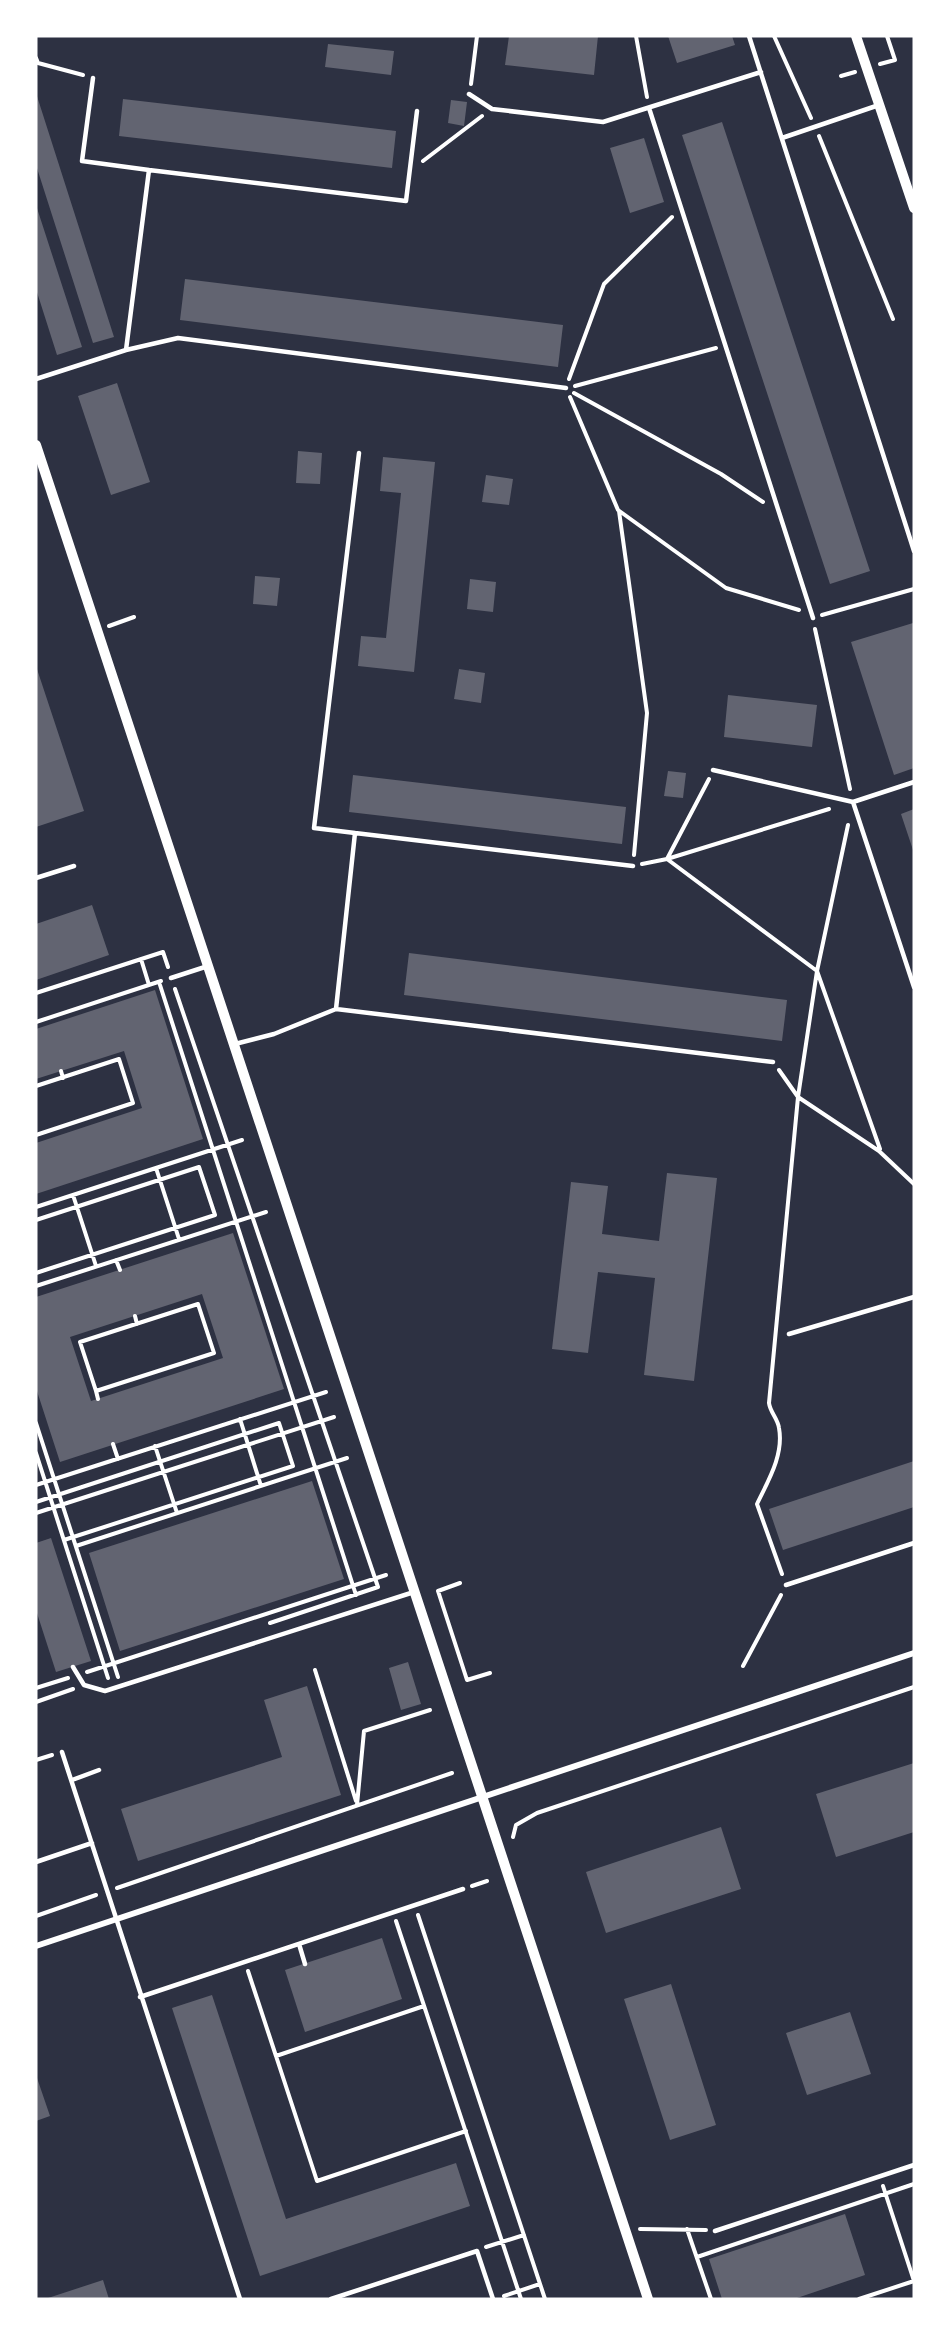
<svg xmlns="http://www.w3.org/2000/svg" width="950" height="2335" font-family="Helvetica,sans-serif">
	<rect width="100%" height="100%" fill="#2d3142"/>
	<path fill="#626471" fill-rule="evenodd" d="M509,36h89l-4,39 -89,-10z
		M668,36h64l3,9 -58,18z
		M328,44l66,7 -3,24 -66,-8z
		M36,93l78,244 -21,6 -57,-178z
		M123,99l273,32 -4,37 -273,-32z
		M451,100l16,2 -3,24 -16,-3z
		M722,122l148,449 -40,13 -148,-449z
		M644,138l20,64 -34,11 -20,-65z
		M36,205l46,142 -25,8 -21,-66z
		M185,279l378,46 -5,42 -378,-47z
		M117,383l33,99 -39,13 -33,-99z
		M298,451l24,2 -2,31 -24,-1z
		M383,457l52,5 -21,210 -56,-6 3,-30 25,2 15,-145 -21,-2z
		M486,475l27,4 -4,26 -27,-3z
		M255,576l25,2 -3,28 -24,-2z
		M470,579l26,3 -3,30 -26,-3z
		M913,623l1,145 -20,7 -43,-133z
		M36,666l48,145 -48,16z
		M459,669l26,4 -4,30 -27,-4z
		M728,695l89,10 -5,42 -88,-10z
		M668,771l18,2 -3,25 -19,-2z
		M353,775l273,32 -4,37 -273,-32z
		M914,809v44l-13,-39z
		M92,905l17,50 -73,25v-56z
		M409,953l378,47 -5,41 -378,-46z
		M155,990l48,149 -167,55v-51l106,-35 -18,-57 -88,28v-50z
		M667,1173l50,5 -23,203 -50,-6 11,-97 -57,-6 -10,81 -36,-4 19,-167 37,4 -6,48 57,7z
		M233,1233l51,156 -224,73 -24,-74v-91zM202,1294l21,64 -132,43 -21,-64z
		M914,1461v46l-131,43 -14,-41z
		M312,1481l32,98 -224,72 -31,-98z
		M51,1538l40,123 -35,11 -20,-62v-67z
		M408,1662l13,42 -20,6 -12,-42z
		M307,1686l34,109 -203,66 -17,-52 161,-52 -18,-57z
		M914,1763v69l-78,25 -20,-63z
		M721,1827l20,62 -135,44 -20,-61z
		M382,1938l20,61 -97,33 -20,-62z
		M671,1984l45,141 -46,15 -46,-141z
		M212,1995l74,224 170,-56 14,43 -210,70 -88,-268z
		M850,2012l21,62 -64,21 -21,-62z
		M36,2075l14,41 -14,5z
		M845,2214l20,61 -71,24h-72l-13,-40z
		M103,2280l6,19h-64z"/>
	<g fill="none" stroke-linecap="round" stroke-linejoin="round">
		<path stroke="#fff" stroke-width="4" d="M636,36l11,61
			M774,36l37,82
			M36,58l2,5 45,12
			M880,64l15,-4 -8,-24
			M841,76l14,-4
			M471,84l6,-48
			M819,136l74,183
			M423,161l59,-45
			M569,379l35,-95 68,-67
			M575,386l141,-38
			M574,393l147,81 42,28
			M570,397l48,113 108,78 73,22
			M619,511l28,202 -13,142
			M822,615l92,-26
			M109,626l25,-9
			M815,629l35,160
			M829,809l-162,50 150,112 63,178
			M642,864l25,-5 42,-80
			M141,959l8,26
			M160,985l196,610
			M175,989l203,598 -108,36
			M36,993l127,-41 5,15
			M36,1022l125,-41
			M779,1070l19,27 81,54 35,33
			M61,1071l2,7
			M36,1086l83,-27 14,44 -97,32
			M156,1168l23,71
			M73,1195l23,71
			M36,1207l206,-67
			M36,1220l163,-53 16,48 -179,58
			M116,1260l4,10
			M36,1286l230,-74
			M135,1316l2,8
			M96,1391l118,-38 -16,-49 -118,38 16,49 2,8
			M240,1419l21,67
			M36,1423l82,254
			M113,1444l5,15
			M155,1446l22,67
			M36,1453l72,225
			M36,1485l290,-93
			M36,1502l243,-79 14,43 -229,74
			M36,1513l298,-96
			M76,1546l271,-88
			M782,1574l-25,-70c11,-23 27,-49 22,-76 -1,-9 -9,-16 -10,-25l29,-306 19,-126 31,-146
			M460,1583l-22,8 29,89 23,-7
			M743,1666l38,-71
			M315,1670l41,131
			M87,1672l299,-97
			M36,1688l32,-10
			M36,1702l37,-13
			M36,1760l16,-5
			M357,1805l7,-74 66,-21
			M513,1837l3,-12 21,-12 377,-126
			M472,1886l15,-5
			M117,1888l335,-115
			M418,1915l127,384
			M36,1916l60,-21
			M396,1921l125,378
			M248,1971l28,85
			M424,2006l-148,50 41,125 149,-50
			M640,2229l66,1
			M687,2229l24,70
			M486,2247l38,-12
			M697,2257l217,-73
			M504,2296l36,-12
			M859,2299l55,-18 -31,-95"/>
		<path stroke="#fff" stroke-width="4.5" d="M749,36l165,515
			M93,78l-11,83 67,9
			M469,94l23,15 111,13 158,-50
			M649,108l164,510
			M782,138l97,-33
			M126,350l23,-180 257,31 11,-90
			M36,379l90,-29 52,-12 388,50
			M713,770l140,32 61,-20
			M853,802l61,185
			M355,833l-41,-5 45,-375
			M36,878l38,-12
			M171,978l37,-12
			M336,1009l19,-176 278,33
			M235,1044l39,-10 62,-25 437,53
			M789,1334l125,-37
			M786,1585l128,-42
			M73,1667l11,18 21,6 309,-99
			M62,1752l178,547
			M72,1780l27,-10
			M36,1862l56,-19
			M299,1944l6,20
			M140,1997l323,-108
			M715,2231l199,-66
			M331,2299l146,-48 16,48"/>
		<path stroke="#fff" stroke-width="6" d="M36,1946l878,-293"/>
		<path stroke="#fff" stroke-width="10" d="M856,36l58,172
			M36,445l612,1854"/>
	</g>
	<rect width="950" height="2335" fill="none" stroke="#ffffff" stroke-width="75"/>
</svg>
